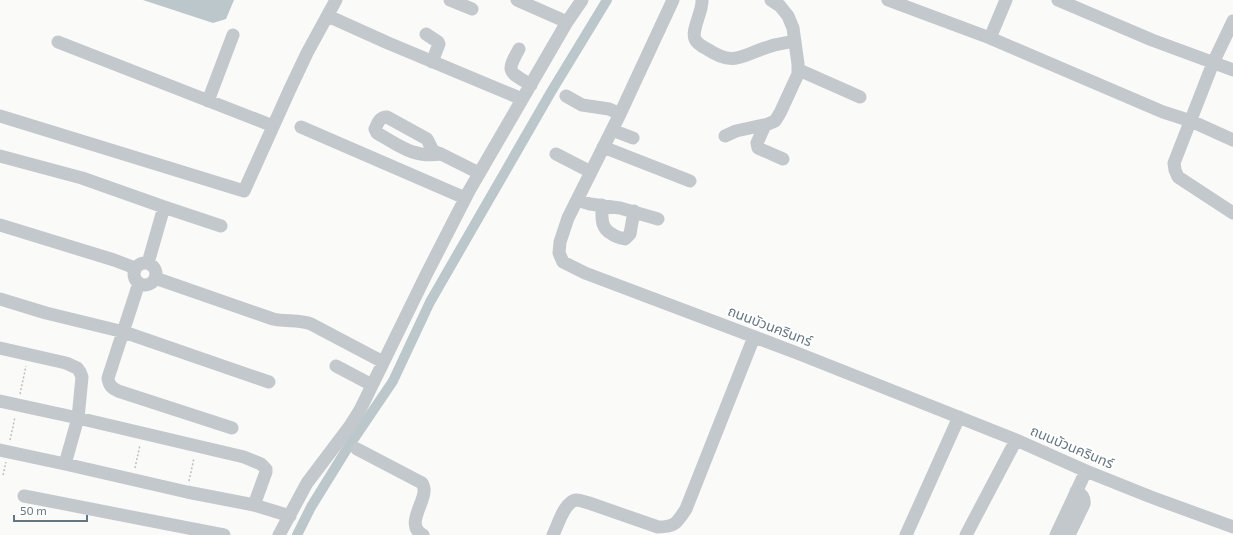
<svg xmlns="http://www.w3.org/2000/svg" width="1233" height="535" font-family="'Exo 2','Noto Sans Thai',sans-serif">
	<rect width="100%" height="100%" fill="#fafaf8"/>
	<path fill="#bbc7cb" d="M143,0h91l-8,19 -13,4z"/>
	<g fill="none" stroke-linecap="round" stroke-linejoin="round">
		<path stroke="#bbc7cb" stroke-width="10" d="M297,535l14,-28 34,-55 48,-71 37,-79 121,-210 56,-92"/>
		<path stroke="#bbbfc2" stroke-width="1.5" stroke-dasharray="2 2" stroke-linecap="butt" d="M20,394l6,-28
			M10,440l5,-23
			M135,468l5,-23
			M3,475l3,-13
			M189,481l5,-23"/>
		<path stroke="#c3c8cc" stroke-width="13" d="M450,0l22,9
			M517,0l50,22
			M673,0l-53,114 -52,104 -8,24 -1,11 4,9 22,11 212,80 219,87 70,31 65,26 82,30
			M702,0c1,11 -11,30 -7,39 2,5 8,8 12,10 26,17 32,8 58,-1 10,-4 20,-5 30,-7
			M888,0l102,38 173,74 28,9 42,19
			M1058,0l94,40 81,30
			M328,16l60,27 134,56
			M1233,21l-20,42 -39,100 1,7 3,7 55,36
			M426,34l12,8 1,2 -7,18
			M990,38l16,-38
			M58,42l215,84
			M519,49c-13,24 -11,22 12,36
			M799,70l61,27
			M566,96l16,9 27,4 11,5
			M208,101l25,-66
			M0,116l244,75 46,-102 17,-36 29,-53
			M765,125l-8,18 1,5 25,11
			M301,127l164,71
			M612,130l21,8
			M725,136l11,-5 32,-7 7,-3 5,-8 18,-39v-10l-5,-36 -5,-12 -8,-10 -9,-6
			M603,147l87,34
			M441,154c-28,4 -41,-8 -64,-21l-2,-4c3,-6 4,-12 12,-12l40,22 5,10 3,3 6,2 38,19
			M556,154l35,18
			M0,156l82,22 82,29 57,19
			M577,200l13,4 30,4 38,11
			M602,205c0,12 -2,23 10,29 4,3 8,4 13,5l5,-5 4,-23
			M0,225l114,35 21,8
			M134 274a11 11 0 1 1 22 0a11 11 0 1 1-22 0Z
			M148,263l16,-56
			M155,278l118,41c13,3 26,0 38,5l72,38
			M139,283l-31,95c1,8 4,10 10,13l114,37
			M0,299l46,14 78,19 145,50
			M0,348l66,15 11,5 3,4 2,5 -4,41 166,39 17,7 5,5v3l-12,33 36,11
			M336,366l36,19
			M0,401l78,17 -13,46 -65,-14
			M357,449l65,34c1,1 2,5 2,6 2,13 -20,36 -1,46
			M65,464l122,28 67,13
			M24,496l200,39
			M279,535l28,-52 43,-57 10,-16 66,-135 43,-84 98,-169 15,-22
			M553,535c5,-10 11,-33 23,-35 4,0 9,2 13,3l69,24c17,0 19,-4 28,-18l68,-172
			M906,535l53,-118
			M966,535l50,-95
			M1056,535l30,-64
			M1069,535l15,-31c1,-7 -2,-9 -8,-13"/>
	</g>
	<g text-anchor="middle" stroke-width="4" stroke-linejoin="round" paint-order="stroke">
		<g font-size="14" fill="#657683" stroke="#fff">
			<text transform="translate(770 326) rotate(21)" y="5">ถนนบัวนครินทร์</text>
			<text transform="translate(1072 447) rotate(23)" y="5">ถนนบัวนครินทร์</text>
		</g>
	</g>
	<path d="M14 515v6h73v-6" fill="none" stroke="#657683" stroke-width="2"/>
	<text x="20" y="515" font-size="12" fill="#657683" stroke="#ffffff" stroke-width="3" paint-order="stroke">50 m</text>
</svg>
